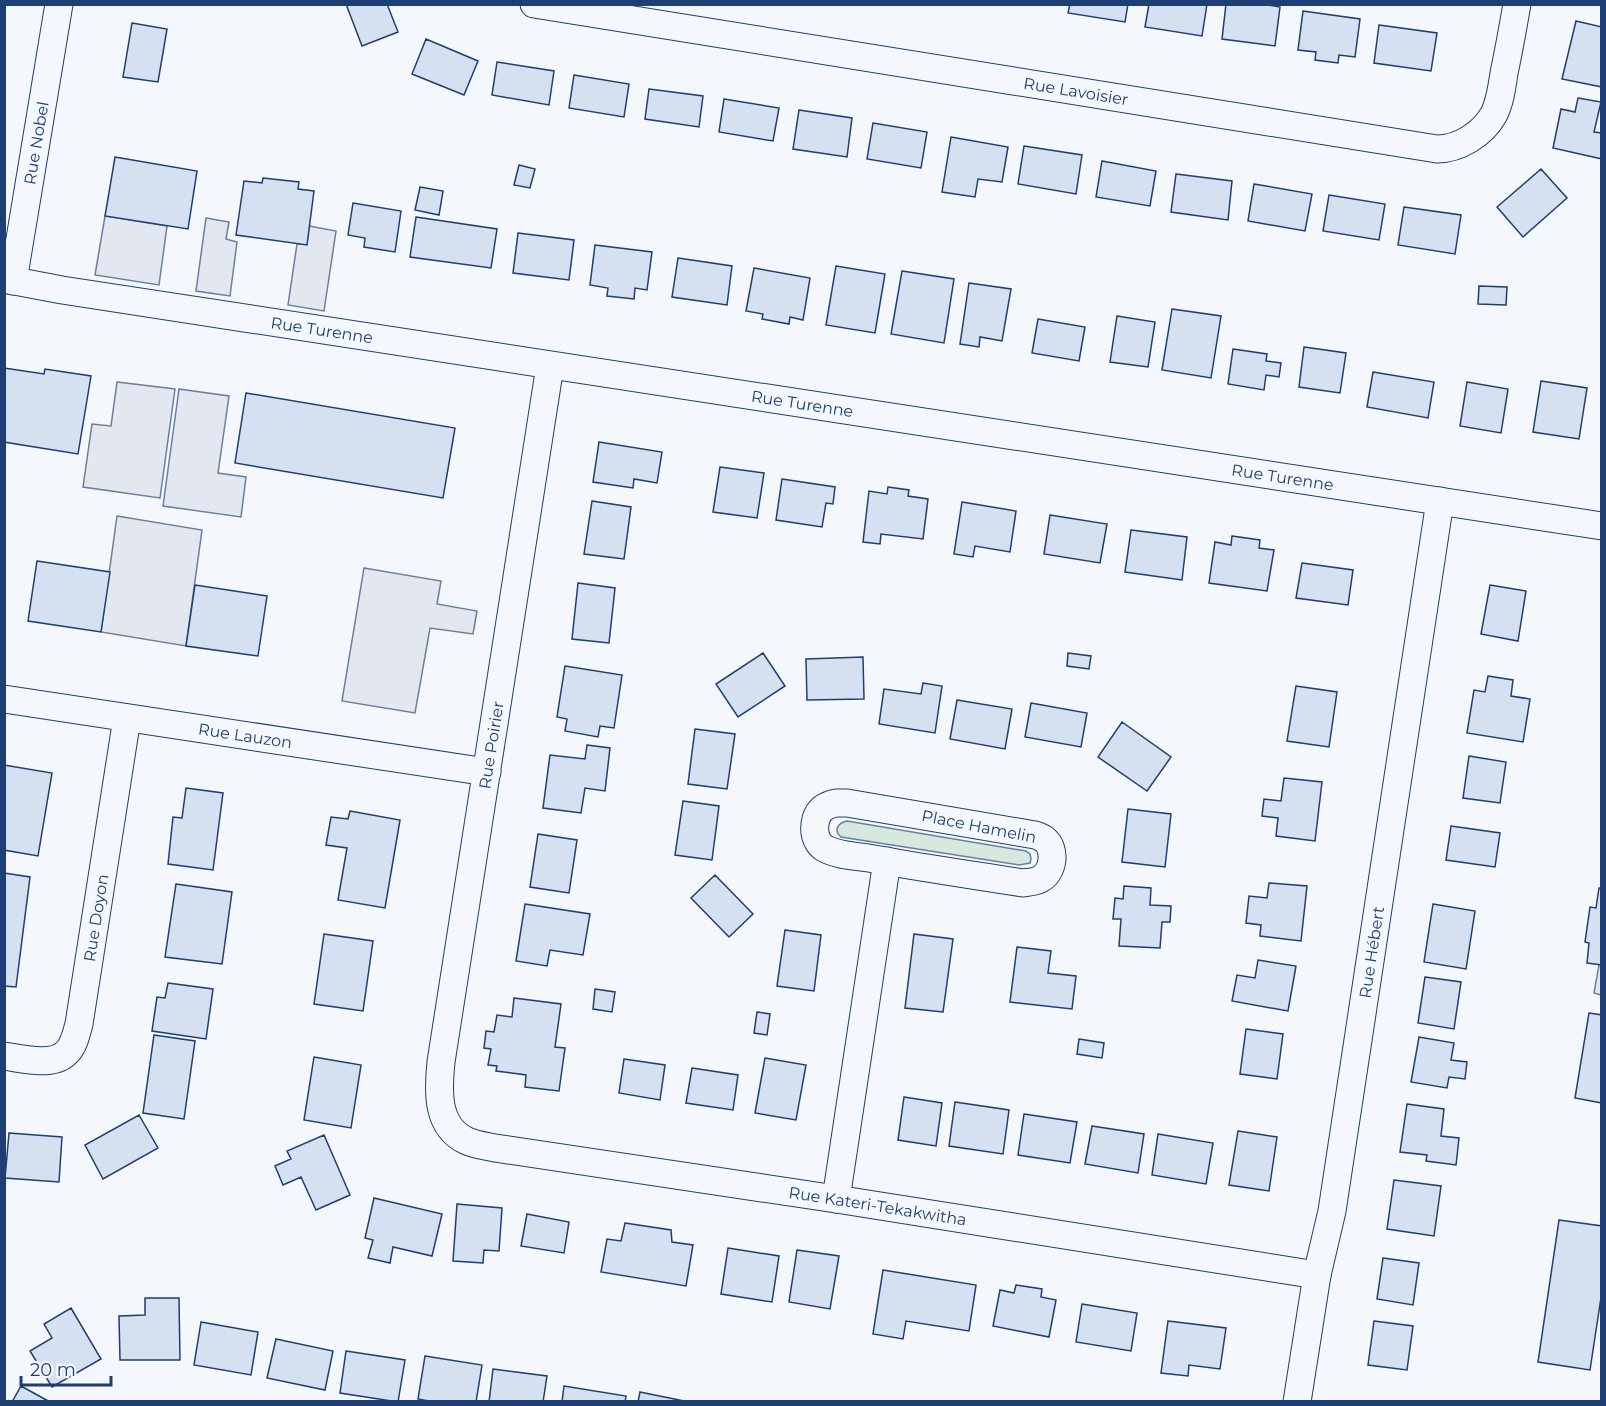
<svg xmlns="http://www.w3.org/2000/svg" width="1606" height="1406" font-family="Montserrat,sans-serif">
	<rect width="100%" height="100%" fill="#f4f7fb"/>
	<path fill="#d7e8df" stroke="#687fa3" stroke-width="1.5" d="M847,821l179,30 4,3 1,5 -1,4 -11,2 -178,-28c-8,-7 -3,-14 6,-16z"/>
	<path fill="#e3e8f0" stroke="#687fa3" stroke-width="1.5" d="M105,216l62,10 -8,59 -64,-10z
		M206,218l23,4 -3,17 11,3 -7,54 -34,-5z
		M309,226l27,5 -12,80 -36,-6 9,-61h10z
		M117,382l58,7 -15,109 -77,-11 9,-63 19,2z
		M179,389l50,7 -11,77 28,4 -5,40 -78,-11z
		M117,516l85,14 -16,116 -85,-14z
		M364,568l77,13 -4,23 40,7 -4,23 -43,-6 -15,85 -73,-12z
		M1599,965h2v30l-7,-2z"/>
	<path fill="#d5e0f0" stroke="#1d3f73" stroke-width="1.5" d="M346,4h41l11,28 -36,14z
		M1070,4h58l-3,18 -57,-9z
		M1149,4h58l-5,32 -57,-9z
		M1226,4h36l18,3 -5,39 -53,-7z
		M1303,11l57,8 -5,38 -16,-2 -1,8 -23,-3 1,-8 -18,-2z
		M1576,21l26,6v60l-40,-8z
		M132,23l35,6 -9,53 -35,-5z
		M1379,25l58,8 -6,38 -57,-8z
		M426,39l52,22 -14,34 -52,-21z
		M497,62l57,9 -5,34 -57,-10z
		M574,75l55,9 -5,33 -55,-9z
		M649,89l54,7 -4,31 -54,-8z
		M1578,98l23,4 -7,30 8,1v26l-49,-11 8,-39 14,3z
		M724,99l55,9 -6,33 -54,-9z
		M799,110l53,8 -5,39 -54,-8z
		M873,123l54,9 -6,36 -54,-9z
		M951,137l57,10 -6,35 -24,-3 -3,18 -33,-5z
		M1024,146l58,9 -6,39 -58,-10z
		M115,157l82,14 -9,58 -83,-13z
		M1102,161l54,10 -6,35 -54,-9z
		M519,165l16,4 -5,19 -16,-3z
		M1541,169l26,29 -44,39 -26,-30z
		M1176,174l56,7 -4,39 -57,-8z
		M263,178l36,4 -1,7 16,2 -7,54 -71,-10 8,-54 18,2z
		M1254,184l58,10 -7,37 -57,-10z
		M420,187l23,4 -4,24 -24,-5z
		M1329,195l56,9 -6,36 -56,-9z
		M353,203l48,8 -6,41 -31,-5 1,-9 -17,-3z
		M1404,207l57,8 -6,39 -57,-9z
		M416,217l81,12 -6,39 -81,-11z
		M518,233l56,7 -5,40 -56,-7z
		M595,245l57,7 -5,38 -12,-2 -1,11 -27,-3 1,-8 -18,-3z
		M678,258l54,8 -5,39 -55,-8z
		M836,266l49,8 -10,59 -49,-8z
		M754,268l56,10 -7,42 -13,-3 -1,7 -27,-5 1,-5 -17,-3z
		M902,271l52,8 -10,64 -53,-9z
		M969,283l42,6 -9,52 -22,-4 -1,10 -19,-3z
		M1479,286l28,1 -1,18 -28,-1z
		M1172,309l49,7 -10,62 -49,-8z
		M1117,316l38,6 -7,45 -38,-5z
		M1038,319l47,8 -6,34 -47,-8z
		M1304,347l42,6 -6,40 -41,-6z
		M1233,349l34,5 -1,7 15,2 -2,14 -13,-2 -2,15 -36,-6z
		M4,368l40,6 1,-5 46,7 -13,78 -74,-12z
		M1373,372l61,10 -6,36 -61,-11z
		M1541,381l46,7 -8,51 -46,-7z
		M1467,382l41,7 -7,44 -41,-7z
		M246,393l209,35 -12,70 -208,-35z
		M599,442l63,10 -5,31 -23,-4 -1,9 -40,-6z
		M720,467l44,6 -7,45 -44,-6z
		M782,479l53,8 -2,17 -7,-1 -4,24 -46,-7z
		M888,487l21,3 -1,6 20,3 -5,40 -42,-5 -1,10 -17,-2 6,-51 18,3z
		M592,501l39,6 -7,52 -40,-5z
		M962,502l54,9 -6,41 -35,-6 -2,11 -19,-3z
		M1050,515l57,9 -7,39 -56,-9z
		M1131,530l56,7 -5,43 -57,-8z
		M1232,536l28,4 -1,8 15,2 -7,41 -58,-8 6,-41 16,3z
		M37,561l73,11 -9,60 -73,-11z
		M1302,563l51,7 -5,35 -52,-7z
		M578,583l37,5 -6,55 -37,-4z
		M195,585l72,11 -9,60 -72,-10z
		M1490,585l36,6 -8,50 -37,-7z
		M763,653l22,33 -47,31 -22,-33z
		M1068,653l23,3 -2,13 -22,-3z
		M863,657l1,42 -57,1 -1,-41z
		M565,666l57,9 -8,53 -14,-2 -2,11 -33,-6 2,-12 -10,-2z
		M1488,676l25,4 -2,16 19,3 -7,43 -56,-9 7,-43 11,2z
		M923,683l19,3 -7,47 -56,-9 5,-35 37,5z
		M1296,686l41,6 -8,55 -42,-6z
		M957,700l55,9 -7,40 -55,-10z
		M1031,703l56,10 -6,34 -56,-10z
		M1122,722l49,35 -24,34 -49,-34z
		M695,729l40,5 -8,55 -39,-5z
		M587,745l23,3 -5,43 -20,-3 -4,25 -38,-5 7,-53 35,4z
		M1469,756l37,6 -6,41 -37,-5z
		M4,765l48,8 -14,83 -34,-6z
		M1284,778l38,4 -7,59 -39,-5 2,-18 -16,-2 2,-17 17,2z
		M186,788l37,5 -10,77 -45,-6 5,-47 9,1z
		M683,801l36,5 -7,54 -37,-5z
		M1128,809l43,5 -6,53 -43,-5z
		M350,811l50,9 -15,88 -47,-8 9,-52 -21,-3 5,-28 17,2z
		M1451,826l49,7 -5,34 -49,-7z
		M538,834l39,6 -8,53 -39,-6z
		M4,873l26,4 -14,110 -12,-1z
		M715,875l38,39 -24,23 -38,-39z
		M1269,883l38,3 -6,55 -41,-5 1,-11 -15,-2 3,-27 18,2z
		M176,884l56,8 -10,72 -57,-7z
		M1124,886l27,2 -1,17 21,1 -1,16h-8l-2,26 -41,-2 2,-27h-8l2,-21 8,1z
		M1599,888h3v77l-15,-2 2,-20 -4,-1 5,-35 6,1z
		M525,904l65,10 -7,41 -33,-5 -3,16 -31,-5z
		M1433,904l42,7 -9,58 -42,-7z
		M785,930l36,5 -7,56 -37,-5z
		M324,934l49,7 -10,70 -49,-7z
		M914,934l39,5 -10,73 -38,-4z
		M1017,947l34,4 -3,22 28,3 -4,33 -62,-7z
		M1258,960l38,6 -8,45 -56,-10 5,-26 18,3z
		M1425,977l36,5 -7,47 -36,-6z
		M168,983l45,6 -7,50 -54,-8 5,-34 8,1z
		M595,989l20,3 -3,20 -19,-3z
		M514,998l47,6 -6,43 10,1 -6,43 -34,-4 1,-12 -30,-4 1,-5 -9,-1 3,-16 -7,-1 2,-17 8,1 3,-17 15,2z
		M757,1012l13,2 -3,21 -13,-2z
		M1589,1013l13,2v88l-27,-5z
		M1246,1029l37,5 -6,45 -37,-5z
		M154,1035l41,6 -11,78 -41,-6z
		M1419,1037l35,6 -3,17 16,2 -2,17 -16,-2 -2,11 -36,-6z
		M1079,1039l25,4 -2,15 -25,-4z
		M314,1057l47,8 -10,63 -47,-8z
		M765,1058l41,7 -10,55 -41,-7z
		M624,1059l41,6 -5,35 -41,-7z
		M692,1068l46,7 -5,35 -47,-7z
		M904,1097l38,6 -6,43 -38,-6z
		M955,1102l54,8 -6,44 -54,-8z
		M1407,1104l37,5 -3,27 18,2 -3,27 -30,-4 1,-6 -27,-3z
		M1024,1114l53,8 -7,41 -52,-8z
		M139,1115l19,33 -55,31 -18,-34z
		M1092,1126l52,8 -6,39 -53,-9z
		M1238,1131l39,6 -8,54 -40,-6z
		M9,1133l53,4 -3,45 -54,-4z
		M1158,1134l55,9 -7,41 -54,-9z
		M324,1135l26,60 -34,15 -15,-33 -18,8 -8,-19 16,-7 -4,-8z
		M1394,1180l47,6 -7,50 -47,-7z
		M374,1198l68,16 -10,42 -39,-9 -3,16 -22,-5 5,-18 -8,-2z
		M457,1204l45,4 -3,43 -15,-1 -1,13 -30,-2z
		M527,1214l42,8 -5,31 -43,-7z
		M1559,1220l43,6v65l-12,79 -52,-8z
		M625,1223l46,7 1,12 21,3 -7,41 -85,-14 6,-33 14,2z
		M728,1248l51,8 -7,46 -51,-8z
		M797,1250l42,6 -9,53 -41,-7z
		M1383,1258l36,5 -6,42 -36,-6z
		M883,1270l93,15 -7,46 -63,-10 -3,18 -30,-5z
		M1016,1285l26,4 -1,8 15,3 -7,37 -56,-11 7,-36 14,3z
		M145,1298h34l1,62h-60l-1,-44 26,-1z
		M1082,1304l55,9 -6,38 -55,-9z
		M71,1308l30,51 -49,28 -22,-36 22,-13 -8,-14z
		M1168,1321l58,7 -6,41 -31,-4 -1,11 -27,-3z
		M1374,1321l39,5 -6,44 -39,-5z
		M201,1322l57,10 -7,43 -57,-10z
		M276,1339l57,12 -8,39 -58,-12z
		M346,1351l59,9 -7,42 -58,-9z
		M425,1356l57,9 -6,37h-42l-16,-3z
		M493,1369l54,7 -4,26h-54z
		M21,1386l29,16h-38z
		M564,1386l62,10 -1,6h-63z
		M640,1392l49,10h-51z"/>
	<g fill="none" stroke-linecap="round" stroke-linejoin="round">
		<g stroke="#1d3f73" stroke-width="29">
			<g id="minor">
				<path id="s1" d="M534,4l903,145c22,0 46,-15 57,-35 6,-12 8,-27 10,-41 5,-23 9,-46 13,-69"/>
				<path id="s2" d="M4,279l58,11 1540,236"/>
				<path id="s3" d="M13,281l46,-277"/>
				<path id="s4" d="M550,366l-109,696c-3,29 -5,65 26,79 9,4 19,5 28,7l341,51 481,76"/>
				<path id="s5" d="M4,699l483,73"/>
				<path d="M836,803h11l188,32c2,0 7,3 9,4 12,9 10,31 -2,39 -5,4 -13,4 -19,5 -50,-8 -100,-15 -149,-24 -16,-3 -36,-3 -50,-11 -9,-6 -11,-18 -8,-29 3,-10 10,-14 20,-16z"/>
				<path id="s6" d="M4,1056c17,3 48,10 61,-2 9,-7 11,-20 14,-30l48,-306"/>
				<path d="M836,1199l51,-338"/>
				<path id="s7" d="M1297,1402l20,-127 15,-64 108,-710"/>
			</g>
		</g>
		<use href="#minor" stroke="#f4f7fb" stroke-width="27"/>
	</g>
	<g text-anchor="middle" stroke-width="4.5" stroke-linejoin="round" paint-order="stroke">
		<g font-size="16" fill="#1d3f73" stroke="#f4f7fb">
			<text dy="6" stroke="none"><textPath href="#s1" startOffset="549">Rue Lavoisier</textPath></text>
			<text dy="6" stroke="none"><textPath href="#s3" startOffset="140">Rue Nobel</textPath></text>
			<text dy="6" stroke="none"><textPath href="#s2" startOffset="322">Rue Turenne</textPath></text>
			<text dy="6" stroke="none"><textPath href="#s2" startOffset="808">Rue Turenne</textPath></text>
			<text dy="6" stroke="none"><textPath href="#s2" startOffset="1294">Rue Turenne</textPath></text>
			<text dy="6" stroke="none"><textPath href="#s5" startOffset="244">Rue Lauzon</textPath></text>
			<text transform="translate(491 745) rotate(-81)" y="6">Rue Poirier</text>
			<text transform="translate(979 826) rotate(11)" y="6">Place Hamelin</text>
			<text dy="6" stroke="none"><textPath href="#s6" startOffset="204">Rue Doyon</textPath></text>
			<text dy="6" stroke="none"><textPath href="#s7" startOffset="456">Rue Hébert</textPath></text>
			<text dy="6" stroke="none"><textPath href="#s4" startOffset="1210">Rue Kateri-Tekakwitha</textPath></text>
		</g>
	</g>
	<rect width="1606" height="1406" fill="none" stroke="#1d3f73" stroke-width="12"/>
	<path d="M21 1376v9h90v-9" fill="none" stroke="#1d3f73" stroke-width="3"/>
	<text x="30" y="1376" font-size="18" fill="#1d3f73" stroke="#f4f7fb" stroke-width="4.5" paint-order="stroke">20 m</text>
</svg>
